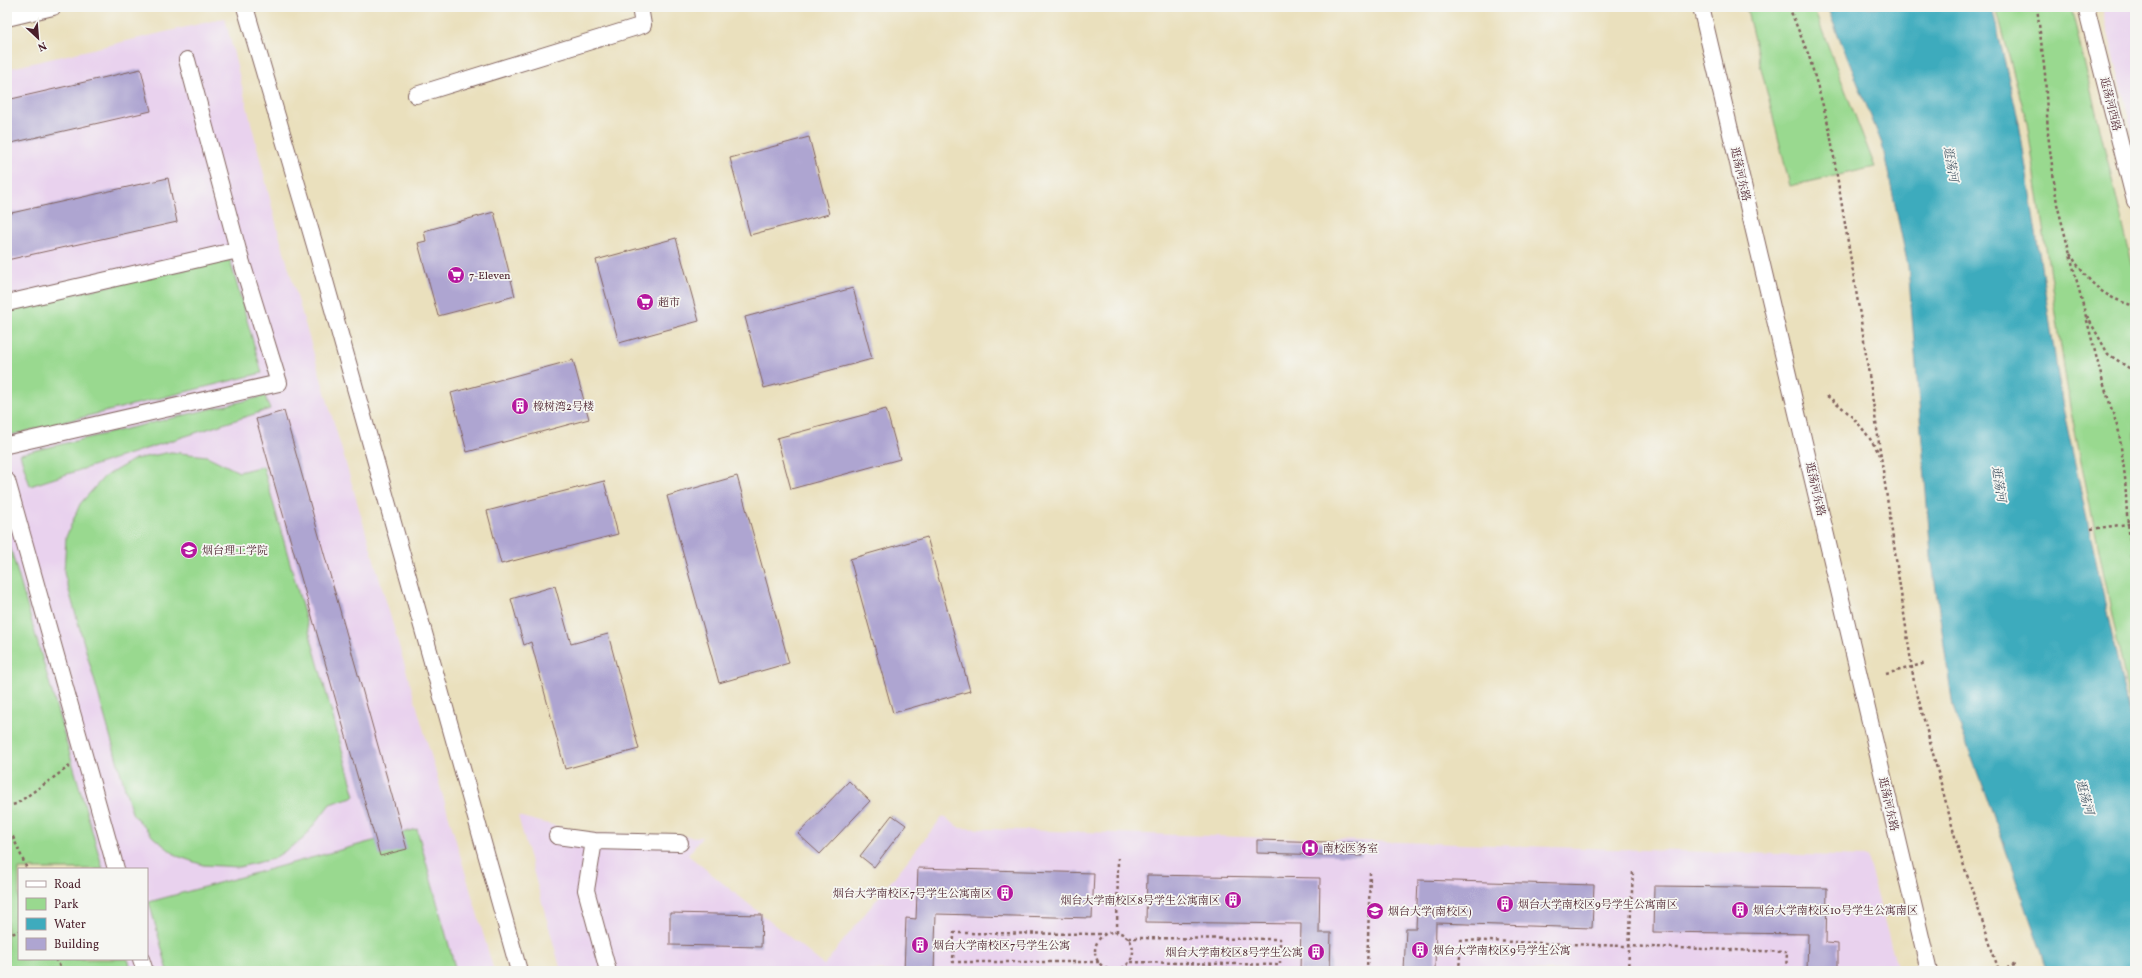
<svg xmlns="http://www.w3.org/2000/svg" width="2142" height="978" font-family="Vollkorn,'Noto Serif SC',serif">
	<rect width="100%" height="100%" fill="#f6f6f2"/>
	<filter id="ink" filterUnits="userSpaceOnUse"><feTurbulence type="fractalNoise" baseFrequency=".025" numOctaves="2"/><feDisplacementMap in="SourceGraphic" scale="8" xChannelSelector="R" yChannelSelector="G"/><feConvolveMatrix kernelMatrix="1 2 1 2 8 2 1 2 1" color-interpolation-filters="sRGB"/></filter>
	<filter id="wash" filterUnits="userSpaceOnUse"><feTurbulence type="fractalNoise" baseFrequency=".012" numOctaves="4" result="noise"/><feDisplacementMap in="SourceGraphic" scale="16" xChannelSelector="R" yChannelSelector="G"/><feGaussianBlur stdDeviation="0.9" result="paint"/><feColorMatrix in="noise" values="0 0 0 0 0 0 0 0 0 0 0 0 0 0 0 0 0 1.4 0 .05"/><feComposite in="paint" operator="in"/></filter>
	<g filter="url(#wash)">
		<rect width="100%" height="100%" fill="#eae0bd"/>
		<path fill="#e9d2ee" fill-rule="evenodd" d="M2102,7h33v137z
			M225,18l53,213 216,740h-487v-902zM19,869h128v90h-128z
			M518,816l65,17 119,4 -14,18 136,110 119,-149 17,12 907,29 31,114h-1337z"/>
		<path fill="#99d98f" stroke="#727c5d" d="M1746,7h67l62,160 -85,19z
			M1996,7h75l64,269v453l-65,-323 -43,-283z
			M230,260l32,113 -255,63v-128z
			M265,396l5,13 -240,77 -10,-32z
			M171,452l36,4 32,16 24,-6 92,330 -25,8 -27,35 -30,20 -34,8 -36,-2 -26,-9 -24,-19 -21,-24 -68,-240 2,-36 14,-33 24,-27 31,-18z
			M7,536l96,333h-84v90h109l4,12h-125z
			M417,829l39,142h-288l-19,-69z"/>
		<path fill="#3eabbd" stroke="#446574" d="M1827,7h165l27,116 44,285 72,334v229h-87l-46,-132 -49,-132 -22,-152 -23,-289 -26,-122z"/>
		<g id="blocks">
			<path fill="#aea5d1" d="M141,69l10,42 -144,33v-44z
				M809,137l20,77 -79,21 -20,-77z
				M168,178l9,44 -170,38v-46z
				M494,212l21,84 -77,20 -20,-73 8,-2 -2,-10z
				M676,238l23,83 -80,22 -23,-83z
				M853,288l19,71 -108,29 -19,-71z
				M573,360l16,59 -122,33 -16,-59z
				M886,409l14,50 -109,30 -14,-51z
				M284,411l123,438 -27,7 -124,-437z
				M737,476l52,187 -70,20 -52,-187z
				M604,481l14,53 -117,30 -14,-53z
				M927,537l43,154 -77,22 -43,-154z
				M555,586l16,58 37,-10 31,115 -74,20 -34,-127 -7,3 -13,-46z
				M849,781l21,20 -50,53 -22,-20z
				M892,815l14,10 -32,42 -14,-11z
				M1257,840l105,3v13l-105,-3z
				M918,868l176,5 -2,45 -156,-4 -2,57h-30l2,-53 10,1z
				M1147,875l173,3 -1,55h12l-1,38h-30l1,-47 -155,-2z
				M1418,880l176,5 -2,43 -156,-5 -1,48h-31l2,-43h10z
				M1654,886l173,2 -1,55 12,1v27h-31l1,-37 -155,-2z
				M670,913l92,2 -1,32 -91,-2z"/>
		</g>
	</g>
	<g filter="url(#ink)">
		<use href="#blocks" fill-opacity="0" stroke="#82635e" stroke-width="1"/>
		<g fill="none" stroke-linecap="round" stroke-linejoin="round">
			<g stroke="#82635e" stroke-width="18">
				<path id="minor" d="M245,7l71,242 203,722
					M1701,7l228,964
					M2086,7l49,194
					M7,18l46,-11
					M416,95l227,-70 -3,-18
					M7,303l231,-53
					M7,445l272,-62 -41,-133 -51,-190
					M7,481l109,388
					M557,836l37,5 86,2
					M594,841l-8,49 22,81
					M141,959l4,12"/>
			</g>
			<path stroke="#82635e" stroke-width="2.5" stroke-dasharray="3 3" stroke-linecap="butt" d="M1789,7l20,49 20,71 33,200 52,355 44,166 41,123
				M2037,7l8,67 3,60 9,70 45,175 17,53 6,45 2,38 8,66
				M2070,254c19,28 31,43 65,52
				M2087,316l21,38 27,18
				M1827,396c23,16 39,34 53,59
				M2091,529l44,-6
				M1886,674l40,-11
				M7,806l9,-2 54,-38
				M7,836l6,1 14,32
				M1117,932l1,-74
				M1095 951a19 19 0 1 1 38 0a19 19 0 1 1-38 0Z
				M7,936l12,-5
				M1128,938l152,1v26l-150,-3
				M55,959l8,12
				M1099,962h-146l1,-29 151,1
				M1367,971l3,-98
				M1459,971l2,-31 326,12 -1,19
				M1628,971l5,-100
				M2001,971l15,-7"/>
			<use href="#minor" stroke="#fff" stroke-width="16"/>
		</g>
	</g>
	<defs>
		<g id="supermarket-disc" transform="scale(0.9)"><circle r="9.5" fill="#b5179e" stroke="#f6f6f2"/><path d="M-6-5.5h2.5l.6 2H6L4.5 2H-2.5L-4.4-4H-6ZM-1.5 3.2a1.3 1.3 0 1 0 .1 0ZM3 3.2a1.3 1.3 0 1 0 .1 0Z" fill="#fff"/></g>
		<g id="building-disc" transform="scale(0.9)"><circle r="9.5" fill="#b5179e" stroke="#f6f6f2"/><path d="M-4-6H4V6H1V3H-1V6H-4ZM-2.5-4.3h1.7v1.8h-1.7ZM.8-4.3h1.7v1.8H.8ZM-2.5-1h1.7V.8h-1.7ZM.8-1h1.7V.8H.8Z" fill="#fff"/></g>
		<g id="university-disc" transform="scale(0.9)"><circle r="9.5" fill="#b5179e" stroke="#f6f6f2"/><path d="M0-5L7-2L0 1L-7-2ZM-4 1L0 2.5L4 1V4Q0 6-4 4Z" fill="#fff"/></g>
		<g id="hospital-disc" transform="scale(0.9)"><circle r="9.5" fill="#b5179e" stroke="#f6f6f2"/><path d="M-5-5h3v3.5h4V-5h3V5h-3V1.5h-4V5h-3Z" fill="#fff"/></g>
	</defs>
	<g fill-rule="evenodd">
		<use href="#supermarket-disc" x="456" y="275"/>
		<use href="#supermarket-disc" x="645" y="302"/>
		<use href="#building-disc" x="520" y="406"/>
		<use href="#university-disc" x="189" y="550"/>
		<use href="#hospital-disc" x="1310" y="848"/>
		<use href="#building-disc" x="1005" y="893"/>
		<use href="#building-disc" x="1233" y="900"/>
		<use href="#building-disc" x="1505" y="904"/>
		<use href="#building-disc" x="1740" y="910"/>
		<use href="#university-disc" x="1375" y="911"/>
		<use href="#building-disc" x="920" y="945"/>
		<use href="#building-disc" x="1420" y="950"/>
		<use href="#building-disc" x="1316" y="952"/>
	</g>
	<g text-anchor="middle" stroke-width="3.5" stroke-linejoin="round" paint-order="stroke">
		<g font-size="11" fill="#4a1f2b" stroke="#f6f6f2">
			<text transform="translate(2111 104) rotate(76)" y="4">逛荡河西路</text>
			<text transform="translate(1741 174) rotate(77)" y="4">逛荡河东路</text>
			<text transform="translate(1816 489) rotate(77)" y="4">逛荡河东路</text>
			<text transform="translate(1889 804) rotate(77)" y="4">逛荡河东路</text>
		</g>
		<g font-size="11" fill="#4a1f2b" stroke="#f6f6f2" text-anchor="start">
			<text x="469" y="279">7-Eleven</text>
			<text x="658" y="306">超市</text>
			<text x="533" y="410">橡树湾2号楼</text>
			<text x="202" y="554">烟台理工学院</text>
			<text x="1323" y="852">南校医务室</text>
			<text x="992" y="897" text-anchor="end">烟台大学南校区7号学生公寓南区</text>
			<text x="1220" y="904" text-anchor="end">烟台大学南校区8号学生公寓南区</text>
			<text x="1518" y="908">烟台大学南校区9号学生公寓南区</text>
			<text x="1753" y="914">烟台大学南校区10号学生公寓南区</text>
			<text x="1388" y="915">烟台大学(南校区)</text>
			<text x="933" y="949">烟台大学南校区7号学生公寓</text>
			<text x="1433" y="954">烟台大学南校区9号学生公寓</text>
			<text x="1303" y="956" text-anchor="end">烟台大学南校区8号学生公寓</text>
		</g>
		<g font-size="12" font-style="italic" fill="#455765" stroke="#f6f6f2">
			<text transform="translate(1951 164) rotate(80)" y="4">逛荡河</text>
			<text transform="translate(1999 484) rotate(81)" y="4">逛荡河</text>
			<text transform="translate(2085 797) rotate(74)" y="4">逛荡河</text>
		</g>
	</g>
	<rect width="2142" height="978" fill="none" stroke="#f6f6f2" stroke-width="24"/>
	<rect x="18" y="868" width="130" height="92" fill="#f6f6f2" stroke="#b1a0a2"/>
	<rect x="26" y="881" width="20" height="6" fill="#ffffff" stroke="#b1a0a2"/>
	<text x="54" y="888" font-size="12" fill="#4a1f2b">Road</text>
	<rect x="26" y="898" width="20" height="12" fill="#99d98f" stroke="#b1a0a2"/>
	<text x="54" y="908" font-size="12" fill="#4a1f2b">Park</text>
	<rect x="26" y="918" width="20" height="12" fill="#3eabbd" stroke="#b1a0a2"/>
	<text x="54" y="928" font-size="12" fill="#4a1f2b">Water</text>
	<rect x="26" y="938" width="20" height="12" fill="#aea5d1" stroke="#b1a0a2"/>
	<text x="54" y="948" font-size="12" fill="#4a1f2b">Building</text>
	<g transform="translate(38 38) rotate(154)" stroke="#f6f6f2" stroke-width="3" paint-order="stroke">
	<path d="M0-3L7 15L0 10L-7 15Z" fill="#4a1f2b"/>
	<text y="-6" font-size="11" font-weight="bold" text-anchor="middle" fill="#4a1f2b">N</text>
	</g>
</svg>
